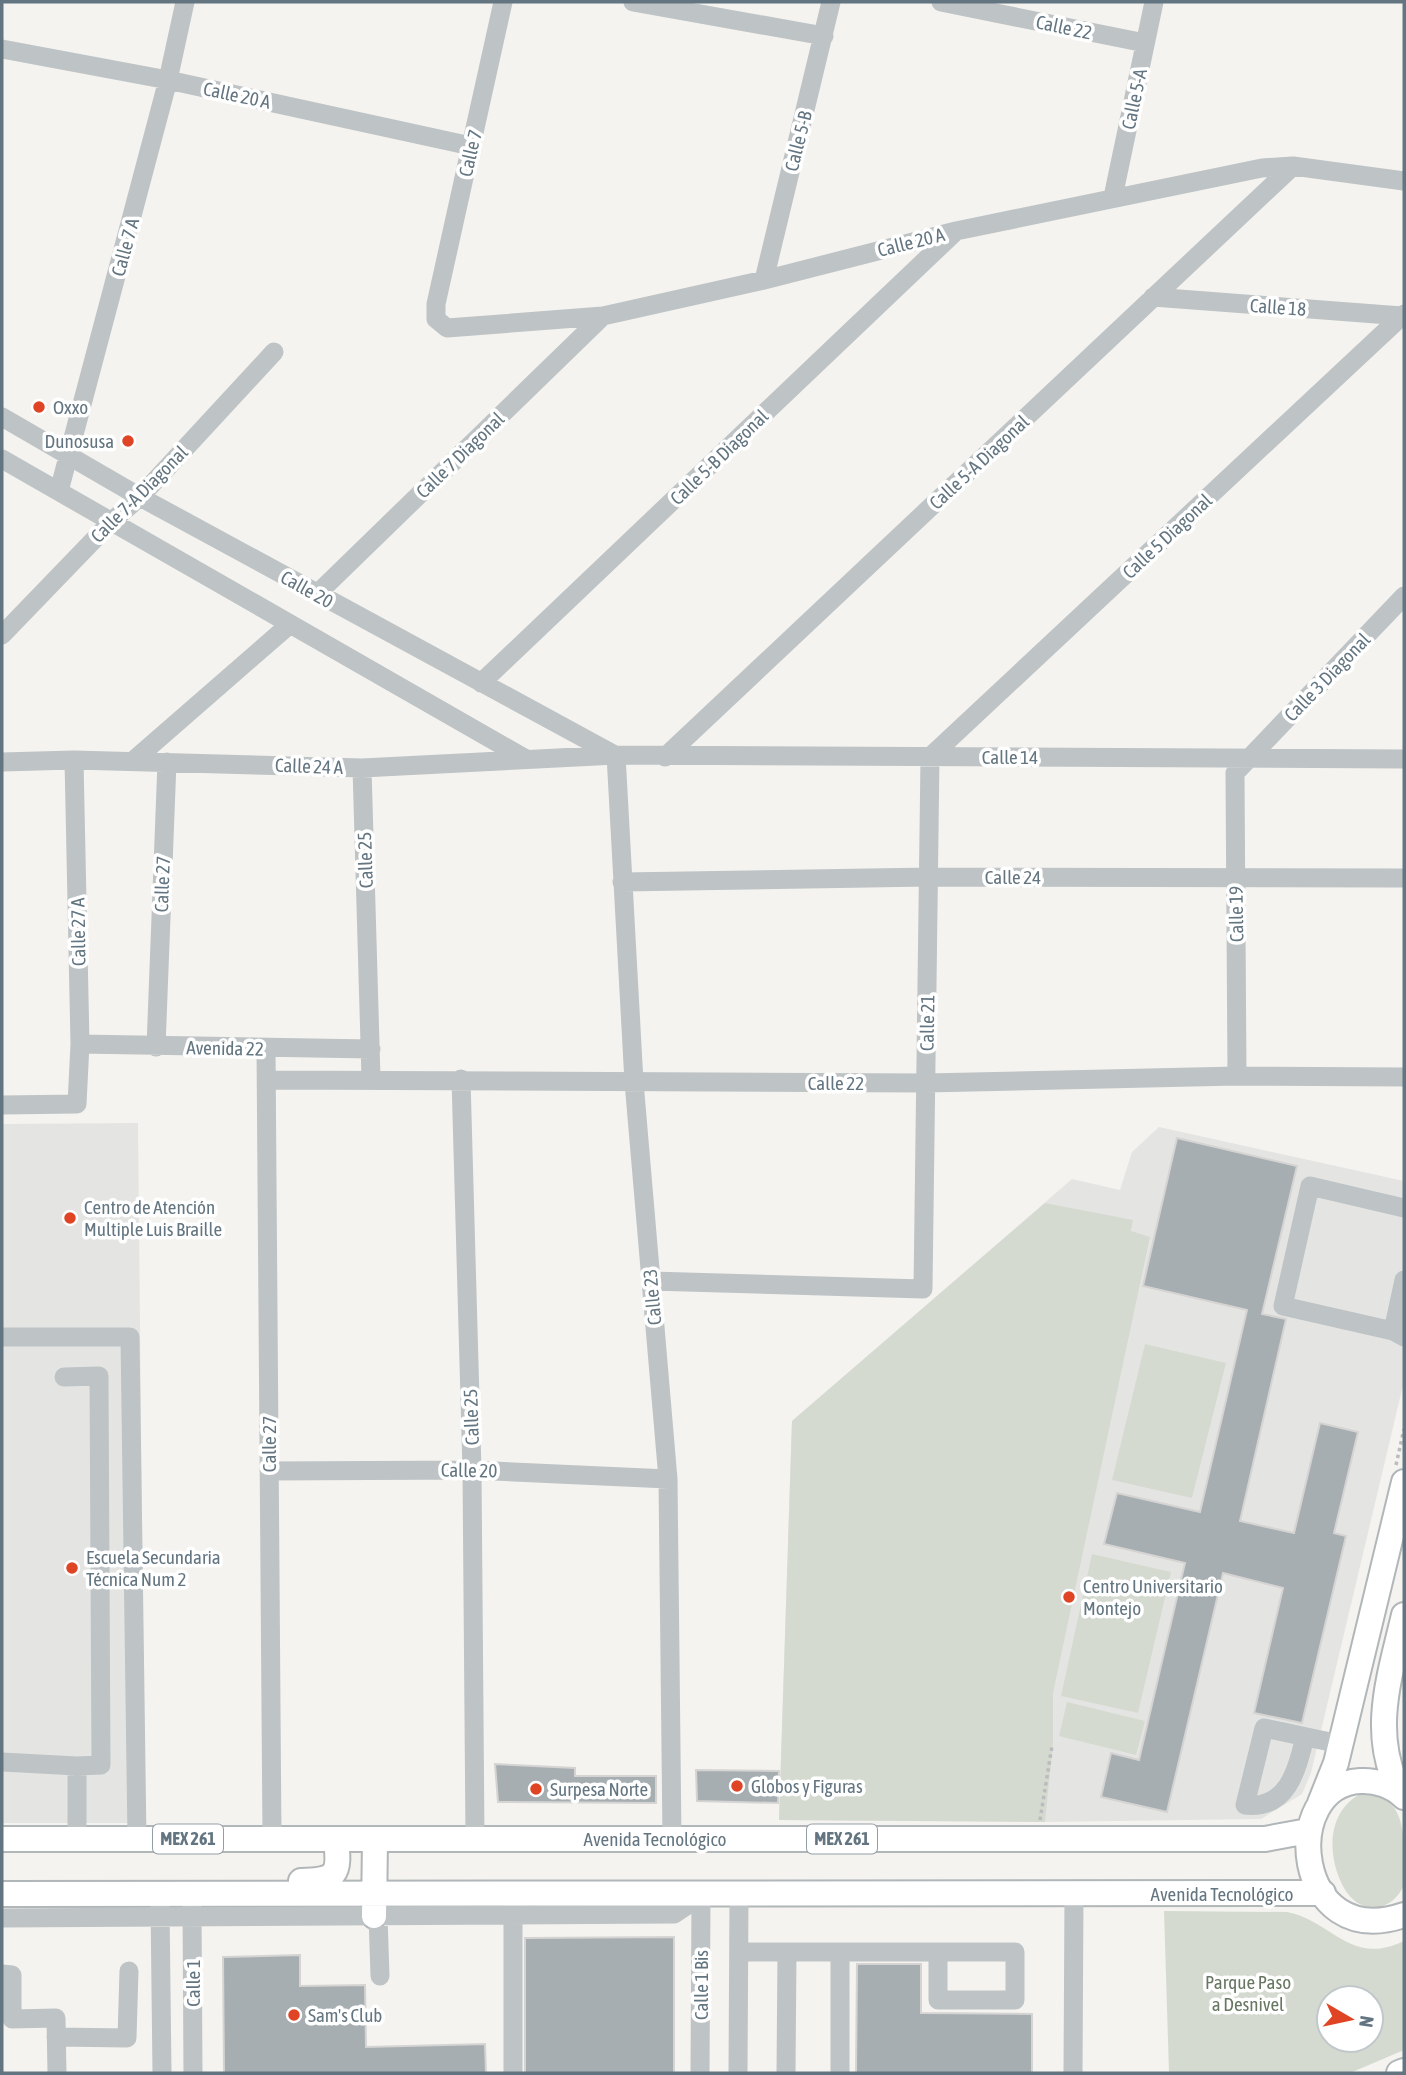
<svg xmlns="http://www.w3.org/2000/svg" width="1406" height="2075" font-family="'Asap Condensed',sans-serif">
	<rect width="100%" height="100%" fill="#f4f3ef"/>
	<path fill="#e4e5e3" d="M138,1123l7,700h-143v-699z
		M1159,1127l245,54v200l-93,392 -9,21 -41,25 -216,3 -266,-2 13,-399 280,-242 48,11 12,-38z"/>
	<path fill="#d5dad0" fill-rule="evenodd" d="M1045,1203l88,17 -2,11 19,6 -97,456v50l-8,79 -266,-2 13,-399z
		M1145,1344l81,19 -34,135 -80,-18z
		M1092,1554l79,18 -33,141 -77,-17z
		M1067,1702l78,19 -9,34 -77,-19z
		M1360,1794c41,-1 44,31 44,63 0,10 2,24 -2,32 -15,26 -44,24 -58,-1 -17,-31 -18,-75 16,-94z
		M1164,1911l123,1c46,9 63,55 117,29v109l-54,23h-181zM1329,1998h42v42h-42z"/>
	<path fill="#a6aeb2" stroke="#d5d4d2" stroke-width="2" d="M1177,1138l120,28 -35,148 24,5 -46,202 54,12 26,-110 38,9 -24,101 12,3 -44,187 -48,-10 29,-125 -60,-15 -56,239 -66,-15 10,-44 28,7 46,-197 -81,-19 13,-51 83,19 47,-202 -104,-24z
		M495,1764l80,4v8h81v27l-158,-1z
		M696,1770l83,1 -1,32 -81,-2z
		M674,1937v136h-149v-135z
		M300,1955v31l65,-1 1,62 119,-3 1,29h-262l-1,-116z
		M857,1964h64v49l111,1v59h-176z"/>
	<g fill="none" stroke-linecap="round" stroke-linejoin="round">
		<g stroke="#b1b6b9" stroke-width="28">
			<path id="major" d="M1400,1792c-31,-58 -10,-117 4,-177
				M1404,1797c-11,-11 -28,-17 -44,-16 -81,4 -67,172 44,134
				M1320,1803l16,-40 68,-281
				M2,1839h1263l43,-8
				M301,1881c36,-1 39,-6 35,-42
				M2,1894l1321,-1
				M374,1916l1,-77
				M1399,2073l5,-2"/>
		</g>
		<path stroke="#babcbe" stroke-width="3.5" stroke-dasharray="3.5 3.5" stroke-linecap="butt" d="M1396,1465l8,-36
			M1040,1820l12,-74"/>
		<path stroke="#bec3c5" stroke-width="19" d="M503,2l-67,302v15l11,9 156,-12 161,-36 192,-49 306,-63 31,-2 111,15
			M633,2l191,34
			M941,2l204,41
			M2,49l166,31 303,66
			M1113,197l41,-195
			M764,280l67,-278
			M1153,297l249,19
			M2,417l138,80 475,258
			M2,459l524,300
			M59,491l109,-411 17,-78
			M317,594l286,-278
			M2,635l111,-115 27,-23 134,-145
			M481,683l474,-451
			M616,755l18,327 34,397 4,360
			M665,757l628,-591
			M133,761l156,-136
			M2,762l72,-2 288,8 254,-13 788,4
			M362,768l9,310
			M622,882l308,-5 474,1
			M80,1044l291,5
			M156,1047l11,-285
			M266,1049l6,790
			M1237,1076l-2,-303 169,-177
			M461,1079l11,391 3,369
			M267,1080l659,3 311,-7 167,1
			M2,1105l75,-1 3,-60 -6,-284
			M1404,1208l-94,-22 -27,120 110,25 11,6
			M651,1281l272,8 7,-532 474,-443
			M1393,1331l11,-51
			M2,1337h128l7,503
			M64,1377l35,-1 2,389 -24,1
			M269,1471l203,-1 196,9
			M1305,1737c-8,32 -17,73 -60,68l19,-77c25,5 51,11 76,16
			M2,1762l75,4v73
			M160,1905l2,168
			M192,1906l1,167
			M378,1916l2,60
			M2,1918l672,-4 27,-18
			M739,1952h48
			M2,1974l10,1v44l44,-1 1,55
			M56,2037l71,1 2,-67
			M513,2073v-170
			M700,2073l1,-177
			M738,2073l1,-177
			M786,2073l1,-121h228v48h-77v-48
			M840,2073v-121
			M1073,2073l1,-178"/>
		<use href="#major" stroke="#fff" stroke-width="24"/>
	</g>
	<g fill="#df4524" stroke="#fff" stroke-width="2.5">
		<circle cx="39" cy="407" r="7"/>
		<circle cx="128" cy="441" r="7"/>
		<circle cx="70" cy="1218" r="7"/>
		<circle cx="72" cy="1568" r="7"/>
		<circle cx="1069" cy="1597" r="7"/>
		<circle cx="737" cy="1786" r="7"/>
		<circle cx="536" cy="1789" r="7"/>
		<circle cx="294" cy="2015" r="7"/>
	</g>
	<g text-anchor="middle" stroke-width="7" stroke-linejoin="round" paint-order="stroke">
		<g fill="#fff" stroke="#929ea6" stroke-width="2">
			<rect x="153" y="1824.5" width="70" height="29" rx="5"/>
			<rect x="807" y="1824.5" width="70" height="29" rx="5"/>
		</g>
		<g font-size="18" font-weight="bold" fill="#637580">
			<text x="188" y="1845">MEX 261</text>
			<text x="842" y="1845">MEX 261</text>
		</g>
		<g font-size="19" fill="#637580" stroke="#fff">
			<text transform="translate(1064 27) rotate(12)" y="7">Calle 22</text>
			<text transform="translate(237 95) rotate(12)" y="7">Calle 20 A</text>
			<text transform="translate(1134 99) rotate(-78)" y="7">Calle 5-A</text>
			<text transform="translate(798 141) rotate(-76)" y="7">Calle 5-B</text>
			<text transform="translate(470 153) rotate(-77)" y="7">Calle 7</text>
			<text transform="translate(911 242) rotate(-14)" y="7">Calle 20 A</text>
			<text transform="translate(125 247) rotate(-75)" y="7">Calle 7 A</text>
			<text transform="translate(1278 307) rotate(4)" y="7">Calle 18</text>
			<text transform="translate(460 455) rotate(-44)" y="7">Calle 7 Diagonal</text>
			<text transform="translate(719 457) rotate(-44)" y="7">Calle 5-B Diagonal</text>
			<text transform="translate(979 462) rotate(-43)" y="7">Calle 5-A Diagonal</text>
			<text transform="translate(139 494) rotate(-45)" y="7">Calle 7-A Diagonal</text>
			<text transform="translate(1167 536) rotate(-43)" y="7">Calle 5 Diagonal</text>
			<text transform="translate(307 589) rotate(29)" y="7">Calle 20</text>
			<text transform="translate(1327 677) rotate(-46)" y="7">Calle 3 Diagonal</text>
			<text x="1010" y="764">Calle 14</text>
			<text transform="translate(309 766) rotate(2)" y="7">Calle 24 A</text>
			<text transform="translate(365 860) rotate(-92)" y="7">Calle 25</text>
			<text x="1013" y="884">Calle 24</text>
			<text transform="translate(162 884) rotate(-88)" y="7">Calle 27</text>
			<text transform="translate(1236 914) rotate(-91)" y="7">Calle 19</text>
			<text transform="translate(78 932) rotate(-91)" y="7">Calle 27 A</text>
			<text transform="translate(927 1023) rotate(-89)" y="7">Calle 21</text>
			<text transform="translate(225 1048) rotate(1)" y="7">Avenida 22</text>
			<text x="836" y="1090">Calle 22</text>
			<text transform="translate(652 1297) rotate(-95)" y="7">Calle 23</text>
			<text transform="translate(471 1417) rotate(-92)" y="7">Calle 25</text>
			<text transform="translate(269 1444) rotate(-90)" y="7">Calle 27</text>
			<text transform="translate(469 1470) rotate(1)" y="7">Calle 20</text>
			<text x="655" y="1846">Avenida Tecnológico</text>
			<text x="1222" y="1901">Avenida Tecnológico</text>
			<text transform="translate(193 1983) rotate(-90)" y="7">Calle 1</text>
			<text transform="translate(701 1985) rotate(-90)" y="7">Calle 1 Bis</text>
		</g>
		<g font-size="19" fill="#637580" stroke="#fff" text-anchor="start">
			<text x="53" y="414">Oxxo</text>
			<text x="114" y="448" text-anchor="end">Dunosusa</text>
			<text x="84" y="1214">Centro de Atención<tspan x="84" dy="22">Multiple Luis Braille</tspan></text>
			<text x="86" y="1564">Escuela Secundaria<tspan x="86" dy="22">Técnica Num 2</tspan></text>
			<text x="1083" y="1593">Centro Universitario<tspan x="1083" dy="22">Montejo</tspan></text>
			<text x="751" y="1793">Globos y Figuras</text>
			<text x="550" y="1796">Surpesa Norte</text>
			<text x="308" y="2022">Sam's Club</text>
		</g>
		<g font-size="19" fill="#677762" stroke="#fff">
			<text x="1248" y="1989">Parque Paso<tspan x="1248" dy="22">a Desnivel</tspan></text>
		</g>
	</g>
	<rect width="1406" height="2075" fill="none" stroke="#637580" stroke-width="7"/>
	<g transform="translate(1350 2019) rotate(99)"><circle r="33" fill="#ffffff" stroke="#c1c8cc" stroke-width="2"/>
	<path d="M0-5L12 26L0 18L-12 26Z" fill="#df4524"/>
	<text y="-10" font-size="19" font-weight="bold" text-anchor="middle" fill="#637580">N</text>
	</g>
</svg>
